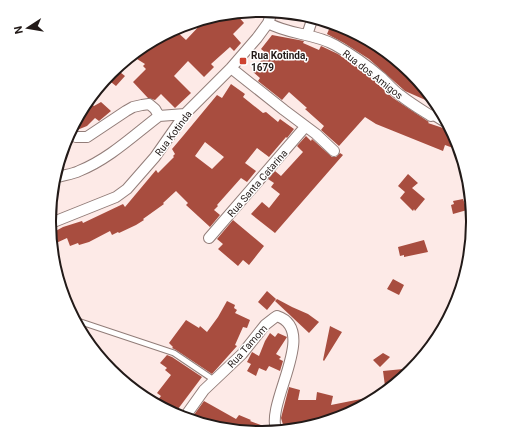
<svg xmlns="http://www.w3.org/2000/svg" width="522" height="443" font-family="Roboto,sans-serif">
	<rect width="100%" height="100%" fill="#fdeae7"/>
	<path fill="#a84d3f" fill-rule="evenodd" d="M237,15l7,8 -11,11 8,9 -7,8 -4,-4 -19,17 3,3 -10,10 -16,-16 -14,15 17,17 -16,15 -14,-14 -6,6 -7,-2 -15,-16 13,-13 -3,-3 2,-2 -8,-5 6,-8 32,-21 11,10 17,-18z
		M330,27l20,4 61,41 19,30 -25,-11 -36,-32 -25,-16 -17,-9z
		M272,35l32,6 -1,2 16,7 2,-4 17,8 29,20 26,24 36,24 -1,1 21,7 7,11 2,5 -5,-1v3l-8,-3 -2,6 -67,-27 -11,-7 -26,29 -18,-16 3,-4 -19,-17 2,-1 -18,-16 -7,8 -24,-19 2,-3 -8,-7 15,-17 -6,-5z
		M116,69l9,7 -9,10 -9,-7 5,-7z
		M231,84l14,10 -2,3 20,16 3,-1 12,10 2,-3 14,10 -7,9 -1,-1 -17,20 -12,-9 -12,15 11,8 -9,11 -6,-4 -24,27 1,1 -4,4 6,5 -10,12 -24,-22 2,-2 -12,-12 -13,12 1,1 -21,15 1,1 -8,5 -17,8 -1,-1 -6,3 -2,-4 -21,11 -10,3 -1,-2 -8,3 -3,-8 -13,6 -2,-11 11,-6 19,-6 1,2 40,-19 2,3 31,-37 2,3 16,-16 -1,-1 2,-2 -3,-5 11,-13 34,-41 5,3zM205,142l19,15 -12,12 -17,-13z
		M101,102l10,9 -12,10 -4,-3 -8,8 -10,4 -3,-1 16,-26 4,3z
		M306,136l5,5 1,-2 20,18h4l4,-4 3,2 -68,78 -24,-19 11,-12 7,6 11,-14 -9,-7 3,-4 -6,-4 7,-8 6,5 22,-24 -6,-6z
		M408,174l10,9 -6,5 13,11 -10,12 -1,-2 -1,2 -13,-13 5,-6 -7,-6z
		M463,199l4,11 -14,4 -2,-9 3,-1 -1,-3z
		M233,220l31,26 -15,19 -6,-5 -5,6 -20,-17 5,-5 -6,-5z
		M424,240l4,12 -24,5v-2l-4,1 -2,-9z
		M393,279l11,6 -5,10 -12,-6z
		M267,291l9,8 -9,11 -9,-8z
		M277,299l15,8 16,7 11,8 -10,11 -34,-32z
		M227,301l8,4 -1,3 3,2 -2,3 15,7 -3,8 -4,-1 -8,18 2,1 -25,28 -36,-24 -4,-2 1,-1 -4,-4 17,-23 13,8 1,-2 7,6 11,-15z
		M330,326l12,6 -18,29 -1,-1z
		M270,333l5,4 3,-4 9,4 -11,17 5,3 -2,2 4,2 -3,10 -11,-5 -3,5 -7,-3 -3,8 -9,-5 4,-7 -4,-2 5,-10 7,4 6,-15z
		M383,353l7,4 -10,10 -7,-7z
		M167,355l5,2 30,20 -27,36 -18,-12 4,-5 -4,-3 14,-18 -6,-5 2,-2 -7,-5z
		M413,368l-3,3 -19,13 -6,2 -2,-15z
		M289,387l11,3 -2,10h18l1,-8 16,4 -2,9 40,-8 -29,20 -58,11 -3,-10z
		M204,401l32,18 3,-4 12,5 -1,1 19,7 1,3 -9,2 -70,-14z"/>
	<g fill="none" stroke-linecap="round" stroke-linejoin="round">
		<g stroke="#927d79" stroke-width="7">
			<path id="service" d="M431,116l16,10
				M78,321l96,32 40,27"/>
		</g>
		<g stroke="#927d79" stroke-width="12">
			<path id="minor" d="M268,23c21,12 46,10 67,22 16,9 33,21 47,33 6,6 11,12 18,17 10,8 20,14 31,21l8,-2
				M307,35l5,-15
				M231,68l53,42 32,24 18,17
				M70,134l6,3h11l39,-26 7,-4 9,-2 7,-1 6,5 4,7 26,-2
				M58,177c7,-2 15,-3 21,-6 30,-12 55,-36 80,-55
				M50,224l6,-3 60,-24 11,-8 28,-32 30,-43 46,-46 26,-30 11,-15 4,-11
				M209,238l96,-111
				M184,418l20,-28 38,-36 23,-29 9,-7 3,-2c42,14 -11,85 -1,114"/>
		</g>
		<use href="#service" stroke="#fff" stroke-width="5"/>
		<use href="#minor" stroke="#fff" stroke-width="10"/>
	</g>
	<rect fill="#ce4230" stroke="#fff" stroke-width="1.5" x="239" y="57" width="8" height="8" rx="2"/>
	<g text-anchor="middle" stroke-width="3" stroke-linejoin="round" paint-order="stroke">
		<g font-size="10" font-weight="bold" fill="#221a18" stroke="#fff" text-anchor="start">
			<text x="251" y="59">Rua Kotinda,<tspan x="251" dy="12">1679</tspan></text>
		</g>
		<g font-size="10" fill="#221a18" stroke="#fff">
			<text transform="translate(373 74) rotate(38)" y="4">Rua dos Amigos</text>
			<text transform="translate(173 133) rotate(-53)" y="4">Rua Kotinda</text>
			<text transform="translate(257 183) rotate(-49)" y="4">Rua Santa Catarina</text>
			<text transform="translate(247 346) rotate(-48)" y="4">Rua Tamom</text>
		</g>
	</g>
	<path d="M0 0H522V443H0ZM260 17H262A204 204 0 0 1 466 221V222A204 204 0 0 1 262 426H260A204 204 0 0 1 56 222V221A204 204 0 0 1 260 17Z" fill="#fff" fill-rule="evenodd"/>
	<path fill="none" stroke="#221a18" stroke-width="2" d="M260 17H262A204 204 0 0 1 466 221V222A204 204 0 0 1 262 426H260A204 204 0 0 1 56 222V221A204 204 0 0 1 260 17Z"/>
	<g transform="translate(28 28) rotate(258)" stroke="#ffffff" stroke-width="3" paint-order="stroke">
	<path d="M0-3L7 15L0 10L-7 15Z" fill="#221a18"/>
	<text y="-6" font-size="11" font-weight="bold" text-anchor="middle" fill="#221a18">N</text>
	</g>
</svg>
